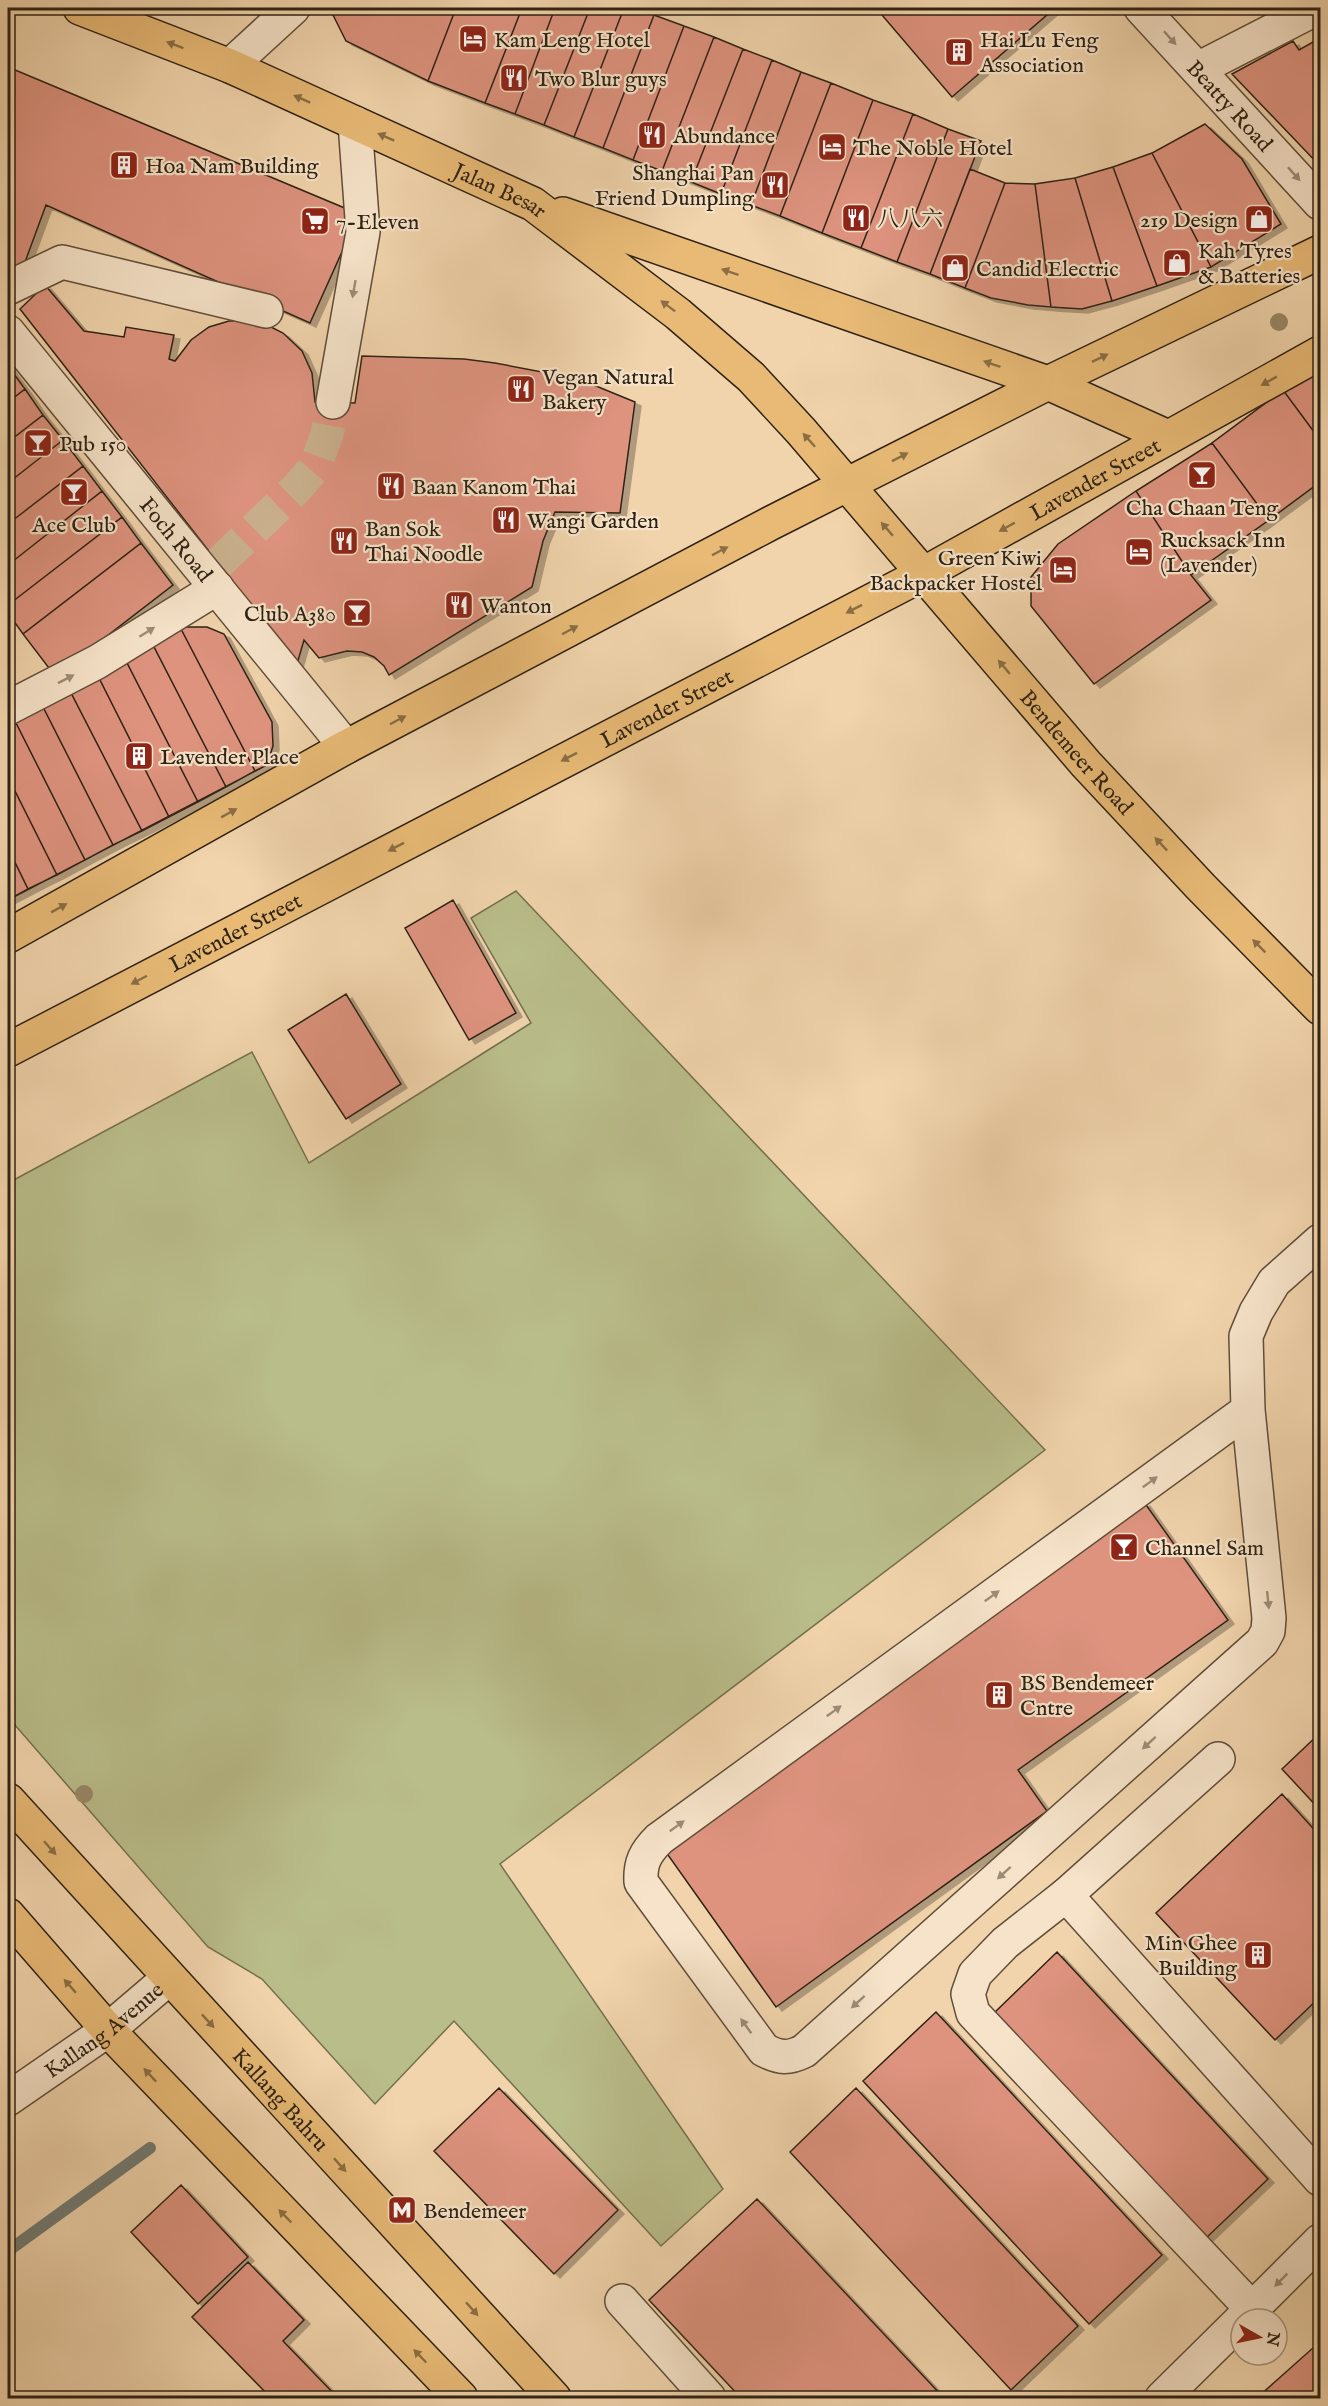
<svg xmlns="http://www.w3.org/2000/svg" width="1328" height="2406" font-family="'IM FELL English','Noto Serif SC',serif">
	<defs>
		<filter id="shadow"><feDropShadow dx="6" dy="4" stdDeviation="0" flood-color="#0004"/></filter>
	</defs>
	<rect width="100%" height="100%" fill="#f1d4ac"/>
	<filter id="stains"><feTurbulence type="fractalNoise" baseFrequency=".00333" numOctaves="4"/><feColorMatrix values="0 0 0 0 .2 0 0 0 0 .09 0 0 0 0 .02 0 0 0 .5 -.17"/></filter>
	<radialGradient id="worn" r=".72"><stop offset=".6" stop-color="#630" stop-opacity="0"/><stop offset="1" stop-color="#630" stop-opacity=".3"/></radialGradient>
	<path fill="#b9bd8a" stroke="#74704e" stroke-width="1.5" d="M516,891l529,559 -545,414 223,325 -62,57 -207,-225 -79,83 -113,-125 -54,-32 -200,-230v-534l244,-131 57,111 222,-140 -60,-105z"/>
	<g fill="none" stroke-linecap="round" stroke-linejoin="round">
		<path stroke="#717b74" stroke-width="12" d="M8,2251l142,-103"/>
	</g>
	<path fill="#de937f" stroke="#2e2213" stroke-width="1.5" filter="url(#shadow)" d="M338,8h118l-28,73 -82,-40 -14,-28z
		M456,8h66l-37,95 -57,-22z
		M522,8h33l-40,106 -30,-11z
		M555,8h35l-46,117 -29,-11z
		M590,8h34l-50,129 -30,-12z
		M624,8h12l18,7 -51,133 -29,-11z
		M876,8h179l-103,89z
		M654,15l30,11 -51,134 -30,-12z
		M684,26l30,11 -52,134 -29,-11z
		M714,37l29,12 -52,133 -29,-11z
		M1320,38v128l-88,-92 61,-33 6,9z
		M743,49l29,11 -51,134 -30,-12z
		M772,60l29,12 -50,133 -30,-11z
		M8,67l351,147 -49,109 -264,-118 -21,57 -17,9z
		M801,72l30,11 -51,133 -29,-11z
		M831,83l42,17 -51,133 -42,-17z
		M873,100l40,14 -52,134 -39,-15z
		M913,114l35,15 -51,133 -36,-14z
		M1205,124l37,35 39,65 -70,43 -59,-114z
		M948,129l33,12 -51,133 -33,-12z
		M1152,153l59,114 -54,19 -44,-119z
		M1113,167l44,119 -45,15 -37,-123z
		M970,169l35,14 -40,105 -35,-14z
		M1075,178l37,123 -30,8 -31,-2 -16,-123z
		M1005,183l30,1 16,123 -23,-2 -37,-7 -26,-10z
		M45,285l39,46 40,6 2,-10 48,8 -5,24 6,2 16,-21 18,-13 20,-6 23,-1 17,6 14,7 19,18 10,22 3,29 40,1 7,-47 102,3 31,4 84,16 56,23 -15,111 -65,-1 -12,29 -11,46 -143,88 -5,-9 -10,-9 -12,-5 -15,-1 -28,7 -15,-18 -7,24 -277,-355z
		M1320,361v79l-37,-50z
		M8,366l17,23 -17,13z
		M25,389l18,26 -35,27v-40z
		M1283,390l37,50v42l-51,38 -57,-77z
		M43,415l20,25 -55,43v-41z
		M63,440l20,26 -75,58v-41z
		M1212,443l57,77 -78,55 -55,-84z
		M83,466l19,25 -94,74v-41z
		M102,491l20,26 -114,88v-40z
		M1136,491l55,84 20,25 -117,84 -63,-78v-29l27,-33z
		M122,517l19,26 -118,91 -15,-21v-8z
		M141,543l32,42 -118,91 -32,-42z
		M180,627l75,144 -29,16 -75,-146z
		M180,627h27l17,7 48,88 1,24 -6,19 -12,6z
		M180,627h27l17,7 48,88 1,24 -6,19 -259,135v-185z
		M151,641l75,146 -28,15 -75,-147z
		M123,655l75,147 -29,15 -74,-147z
		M95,670l74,147 -27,14 -75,-146z
		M67,685l75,146 -29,14 -74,-146z
		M39,699l74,146 -28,15 -74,-147z
		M11,713l74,147 -28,15 -49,-98v-62z
		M8,777l49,98 -29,14 -20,-41z
		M8,848l20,41 -20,11z
		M453,900l63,113 -47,27 -64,-112z
		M346,994l55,90 -55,35 -58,-89z
		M1144,1502l84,118 -210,150 29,41 -271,196 -113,-159z
		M1320,1733v77l-38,-41z
		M1282,1794l38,42v161l-45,43 -119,-127z
		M1057,1952l211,227 -63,60 -211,-226z
		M936,2012l226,243 -73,69 -226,-243z
		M499,2088l119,122 -64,64 -120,-123z
		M856,2088l222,238 -67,64 -221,-238z
		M181,2185l67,72 -50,47 -67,-72z
		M757,2199l187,199h-203l-92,-98z
		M248,2262l56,58 -21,21 55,57h-67l-79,-81z
		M1314,2347l6,8v43h-59l-2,-2z"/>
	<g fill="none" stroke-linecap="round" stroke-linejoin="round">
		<path stroke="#cab08d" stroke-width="33" stroke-dasharray="33 16" stroke-linecap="butt" d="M219,563l78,-75 18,-21 12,-33 6,-32"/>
		<g stroke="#5f4e39" stroke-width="36">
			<g id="minor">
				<path id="s1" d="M1141,8l179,195"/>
				<path d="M230,66l63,-58"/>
				<path d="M1198,69l119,-61"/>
				<path d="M8,288l54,-26 204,49"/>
				<path id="s2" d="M8,332l338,415"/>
				<path d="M333,402l30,-170 -8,-109"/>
				<path d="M8,708l89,-46 120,-74"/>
				<path d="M1248,1410l-589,429c-14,14 -19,24 -18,43l123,168c16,8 24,9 40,1l458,-409 6,-11 1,-13 -21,-208 -2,-74 10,-24 18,-30 46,-41"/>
				<path d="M1218,1759l-152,136 -61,48 -30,31 -7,20 5,19 279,296"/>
				<path d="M1066,1895l254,284"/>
				<path id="s3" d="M8,2099l100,-69 61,-52"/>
				<path d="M622,2301l87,97"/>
				<path d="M1242,2319l78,-78"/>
				<path d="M1162,2398l79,-78"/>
			</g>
		</g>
		<g stroke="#2e2213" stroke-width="36">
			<g id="major">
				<path id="s4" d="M80,8l150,58 303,138 145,110 73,63 50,54 285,333 115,123 119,121"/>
				<path d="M563,214l485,169 120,54"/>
				<path d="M8,936l338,-189 425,-224 277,-140 272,-131"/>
				<path id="s5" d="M8,1050l917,-477 395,-220"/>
				<path id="s6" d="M8,1800l546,598"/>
				<path d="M8,1915l100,115 353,368"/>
			</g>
		</g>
		<use href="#minor" stroke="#f6e3c9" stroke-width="33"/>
		<use href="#major" stroke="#e8ba76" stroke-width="33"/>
	</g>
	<g fill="#998868">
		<circle cx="1279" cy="322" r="9"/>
		<circle cx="84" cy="1794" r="9"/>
	</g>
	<defs><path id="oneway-solid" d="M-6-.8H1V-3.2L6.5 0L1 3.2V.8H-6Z" transform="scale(1.5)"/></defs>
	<g fill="#9c8c77">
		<use href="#oneway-solid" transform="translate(1170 38) rotate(48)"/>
		<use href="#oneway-solid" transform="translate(1294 174) rotate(48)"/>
		<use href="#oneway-solid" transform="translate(354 289) rotate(100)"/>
		<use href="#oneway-solid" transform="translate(147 632) rotate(-32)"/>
		<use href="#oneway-solid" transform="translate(66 679) rotate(-27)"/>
		<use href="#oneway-solid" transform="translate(1150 1482) rotate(-36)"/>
		<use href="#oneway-solid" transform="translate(992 1596) rotate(-36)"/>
		<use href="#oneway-solid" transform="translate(1268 1600) rotate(84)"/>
		<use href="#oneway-solid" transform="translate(834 1711) rotate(-36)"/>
		<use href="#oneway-solid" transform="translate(1149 1743) rotate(138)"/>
		<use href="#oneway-solid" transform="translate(677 1826) rotate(-36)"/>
		<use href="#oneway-solid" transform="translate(1004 1873) rotate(138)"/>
		<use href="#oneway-solid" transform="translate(858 2002) rotate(138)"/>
		<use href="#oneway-solid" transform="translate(746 2026) rotate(-126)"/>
		<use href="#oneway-solid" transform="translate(1281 2280) rotate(135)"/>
	</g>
	<g fill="#8b6e44">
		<use href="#oneway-solid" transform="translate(175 45) rotate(-159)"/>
		<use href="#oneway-solid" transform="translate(302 99) rotate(-156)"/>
		<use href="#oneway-solid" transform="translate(386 137) rotate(-156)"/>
		<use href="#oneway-solid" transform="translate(730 272) rotate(-161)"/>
		<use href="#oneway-solid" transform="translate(668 306) rotate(-143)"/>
		<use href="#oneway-solid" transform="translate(1100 358) rotate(-26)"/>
		<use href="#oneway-solid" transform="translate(992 364) rotate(-161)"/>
		<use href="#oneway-solid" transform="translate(1269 381) rotate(151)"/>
		<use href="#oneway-solid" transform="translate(809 440) rotate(-132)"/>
		<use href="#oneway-solid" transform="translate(900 457) rotate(-27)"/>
		<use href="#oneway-solid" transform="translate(1007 527) rotate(151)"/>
		<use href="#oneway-solid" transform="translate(887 529) rotate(-131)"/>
		<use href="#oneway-solid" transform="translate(720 551) rotate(-28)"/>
		<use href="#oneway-solid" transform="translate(854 609) rotate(153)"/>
		<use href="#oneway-solid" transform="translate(570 630) rotate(-28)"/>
		<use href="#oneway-solid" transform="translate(1004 667) rotate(-130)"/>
		<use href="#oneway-solid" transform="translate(398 720) rotate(-28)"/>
		<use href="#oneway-solid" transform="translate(569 757) rotate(153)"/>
		<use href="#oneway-solid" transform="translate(229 813) rotate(-29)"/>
		<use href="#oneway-solid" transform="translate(1161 844) rotate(-133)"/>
		<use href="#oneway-solid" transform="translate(396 847) rotate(153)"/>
		<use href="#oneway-solid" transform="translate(59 908) rotate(-29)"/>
		<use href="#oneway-solid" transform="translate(1259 946) rotate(-135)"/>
		<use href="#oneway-solid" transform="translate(139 980) rotate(152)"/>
		<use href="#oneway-solid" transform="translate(50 1848) rotate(48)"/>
		<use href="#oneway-solid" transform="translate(70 1986) rotate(-131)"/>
		<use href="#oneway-solid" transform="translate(208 2021) rotate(47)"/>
		<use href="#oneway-solid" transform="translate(150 2075) rotate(-133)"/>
		<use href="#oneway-solid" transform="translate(340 2165) rotate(48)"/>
		<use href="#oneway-solid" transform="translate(285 2216) rotate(-134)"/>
		<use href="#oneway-solid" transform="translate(472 2309) rotate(48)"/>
		<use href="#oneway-solid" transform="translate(420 2356) rotate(-134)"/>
	</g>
	<defs>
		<g id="hotel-square" transform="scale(1.5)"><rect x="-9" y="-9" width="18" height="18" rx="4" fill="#8f2418" stroke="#f6e3c9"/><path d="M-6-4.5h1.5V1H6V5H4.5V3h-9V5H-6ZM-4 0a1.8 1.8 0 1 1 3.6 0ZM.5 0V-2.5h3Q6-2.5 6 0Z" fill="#fff"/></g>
		<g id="building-square" transform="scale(1.5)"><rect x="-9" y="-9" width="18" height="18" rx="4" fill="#8f2418" stroke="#f6e3c9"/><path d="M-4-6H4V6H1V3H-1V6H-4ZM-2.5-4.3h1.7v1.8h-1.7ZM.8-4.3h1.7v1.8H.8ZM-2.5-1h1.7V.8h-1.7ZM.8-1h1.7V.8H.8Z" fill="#fff"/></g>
		<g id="restaurant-square" transform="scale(1.5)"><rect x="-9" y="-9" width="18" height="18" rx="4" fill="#8f2418" stroke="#f6e3c9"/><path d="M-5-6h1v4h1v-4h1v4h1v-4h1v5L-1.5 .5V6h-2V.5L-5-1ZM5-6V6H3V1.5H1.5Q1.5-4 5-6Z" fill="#fff"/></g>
		<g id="shop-square" transform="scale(1.5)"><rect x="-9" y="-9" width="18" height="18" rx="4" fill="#8f2418" stroke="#f6e3c9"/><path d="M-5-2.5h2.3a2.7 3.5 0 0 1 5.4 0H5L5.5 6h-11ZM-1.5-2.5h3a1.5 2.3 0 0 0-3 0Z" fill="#fff"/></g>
		<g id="supermarket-square" transform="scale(1.5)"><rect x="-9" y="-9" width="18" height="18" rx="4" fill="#8f2418" stroke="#f6e3c9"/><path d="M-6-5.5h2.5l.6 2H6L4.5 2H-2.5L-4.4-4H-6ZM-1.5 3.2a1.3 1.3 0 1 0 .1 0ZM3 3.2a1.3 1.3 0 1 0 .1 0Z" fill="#fff"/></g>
		<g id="bar-square" transform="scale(1.5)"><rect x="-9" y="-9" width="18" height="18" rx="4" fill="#8f2418" stroke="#f6e3c9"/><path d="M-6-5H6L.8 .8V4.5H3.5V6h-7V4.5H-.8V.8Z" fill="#fff"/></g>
		<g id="metro-square" transform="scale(1.5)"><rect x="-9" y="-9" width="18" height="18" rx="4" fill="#8f2418" stroke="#f6e3c9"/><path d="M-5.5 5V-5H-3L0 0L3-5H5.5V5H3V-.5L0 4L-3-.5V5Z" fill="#fff"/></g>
	</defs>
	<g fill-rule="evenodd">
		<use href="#hotel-square" x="473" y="39"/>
		<use href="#building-square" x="959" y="52"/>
		<use href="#restaurant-square" x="514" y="78"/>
		<use href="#restaurant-square" x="652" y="135"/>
		<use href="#hotel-square" x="832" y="147"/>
		<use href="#building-square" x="124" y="165"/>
		<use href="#restaurant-square" x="775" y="185"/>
		<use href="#restaurant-square" x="856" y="218"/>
		<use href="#shop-square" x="1259" y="219"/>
		<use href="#supermarket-square" x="315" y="221"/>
		<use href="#shop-square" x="1177" y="263"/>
		<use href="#shop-square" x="955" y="268"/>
		<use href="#restaurant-square" x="521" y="389"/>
		<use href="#bar-square" x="38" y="443"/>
		<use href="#bar-square" x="1202" y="475"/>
		<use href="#restaurant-square" x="391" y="486"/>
		<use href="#bar-square" x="74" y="492"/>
		<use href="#restaurant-square" x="506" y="520"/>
		<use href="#restaurant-square" x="344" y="541"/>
		<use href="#hotel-square" x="1139" y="552"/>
		<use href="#hotel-square" x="1063" y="570"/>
		<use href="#restaurant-square" x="459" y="605"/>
		<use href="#bar-square" x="357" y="613"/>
		<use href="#building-square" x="139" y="756"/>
		<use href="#bar-square" x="1124" y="1547"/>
		<use href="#building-square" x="999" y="1695"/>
		<use href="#building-square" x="1258" y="1955"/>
		<use href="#metro-square" x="402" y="2210"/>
	</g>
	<g text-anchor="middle" stroke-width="4.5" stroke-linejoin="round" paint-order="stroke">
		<g font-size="22" fill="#2e2213" stroke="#f6e3c9" text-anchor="start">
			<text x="494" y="47">Kam Leng Hotel</text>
			<text x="980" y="47">Hai Lu Feng<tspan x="980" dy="25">Association</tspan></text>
			<text x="535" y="86">Two Blur guys</text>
			<text x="673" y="143">Abundance</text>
			<text x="853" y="155">The Noble Hotel</text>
			<text x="145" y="173">Hoa Nam Building</text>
			<text x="754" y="180" text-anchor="end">Shanghai Pan<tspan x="754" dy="25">Friend Dumpling</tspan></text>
			<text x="877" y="226">八八六</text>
			<text x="1238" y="227" text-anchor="end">219 Design</text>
			<text x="336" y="229">7-Eleven</text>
			<text x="1198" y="258">Kah Tyres<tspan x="1198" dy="25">&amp; Batteries</tspan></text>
			<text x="976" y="276">Candid Electric</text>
			<text x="542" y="384">Vegan Natural<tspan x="542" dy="25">Bakery</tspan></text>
			<text x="59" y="451">Pub 150</text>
			<text x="412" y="494">Baan Kanom Thai</text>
			<text x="1202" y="515" text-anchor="middle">Cha Chaan Teng</text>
			<text x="527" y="528">Wangi Garden</text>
			<text x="74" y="532" text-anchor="middle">Ace Club</text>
			<text x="365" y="536">Ban Sok<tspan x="365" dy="25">Thai Noodle</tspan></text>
			<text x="1160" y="547">Rucksack Inn<tspan x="1160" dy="25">(Lavender)</tspan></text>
			<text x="1042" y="565" text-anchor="end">Green Kiwi<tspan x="1042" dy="25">Backpacker Hostel</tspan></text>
			<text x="480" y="613">Wanton</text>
			<text x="336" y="621" text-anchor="end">Club A380</text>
			<text x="160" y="764">Lavender Place</text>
			<text x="1145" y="1555">Channel Sam</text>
			<text x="1020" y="1690">BS Bendemeer<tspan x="1020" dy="25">Cntre</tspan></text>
			<text x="1237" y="1950" text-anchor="end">Min Ghee<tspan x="1237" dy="25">Building</tspan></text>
			<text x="423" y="2218">Bendemeer</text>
		</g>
		<g font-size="22" fill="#2e2213" stroke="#f6e3c9">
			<text dy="8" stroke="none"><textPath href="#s1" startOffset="132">Beatty Road</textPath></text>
			<text dy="8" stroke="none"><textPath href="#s4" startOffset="458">Jalan Besar</textPath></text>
			<text dy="8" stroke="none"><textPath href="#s5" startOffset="1228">Lavender Street</textPath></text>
			<text dy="8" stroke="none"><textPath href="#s2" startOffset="267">Foch Road</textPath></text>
			<text dy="8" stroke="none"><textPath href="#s5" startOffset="742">Lavender Street</textPath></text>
			<text dy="8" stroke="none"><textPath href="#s4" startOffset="1269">Bendemeer Road</textPath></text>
			<text dy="8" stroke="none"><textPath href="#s5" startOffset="256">Lavender Street</textPath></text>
			<text dy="8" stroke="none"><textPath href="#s3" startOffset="118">Kallang Avenue</textPath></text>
			<text dy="8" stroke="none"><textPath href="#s6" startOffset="405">Kallang Bahru</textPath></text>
		</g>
	</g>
	<rect width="1328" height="2406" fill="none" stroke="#f1d4ac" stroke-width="30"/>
	<rect x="9" y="9" width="1310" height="2388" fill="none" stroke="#2e2213" stroke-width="3"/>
	<rect x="15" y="15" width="1298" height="2376" fill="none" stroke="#2e2213" stroke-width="1.5"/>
	<g transform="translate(1259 2337) rotate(99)"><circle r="28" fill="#f6e3c9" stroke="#a69680" stroke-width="1.5"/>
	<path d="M0-4.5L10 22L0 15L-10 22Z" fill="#8f2418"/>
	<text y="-9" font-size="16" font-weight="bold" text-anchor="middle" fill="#2e2213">N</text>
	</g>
	<rect width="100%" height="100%" filter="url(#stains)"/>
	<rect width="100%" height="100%" fill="url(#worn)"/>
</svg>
